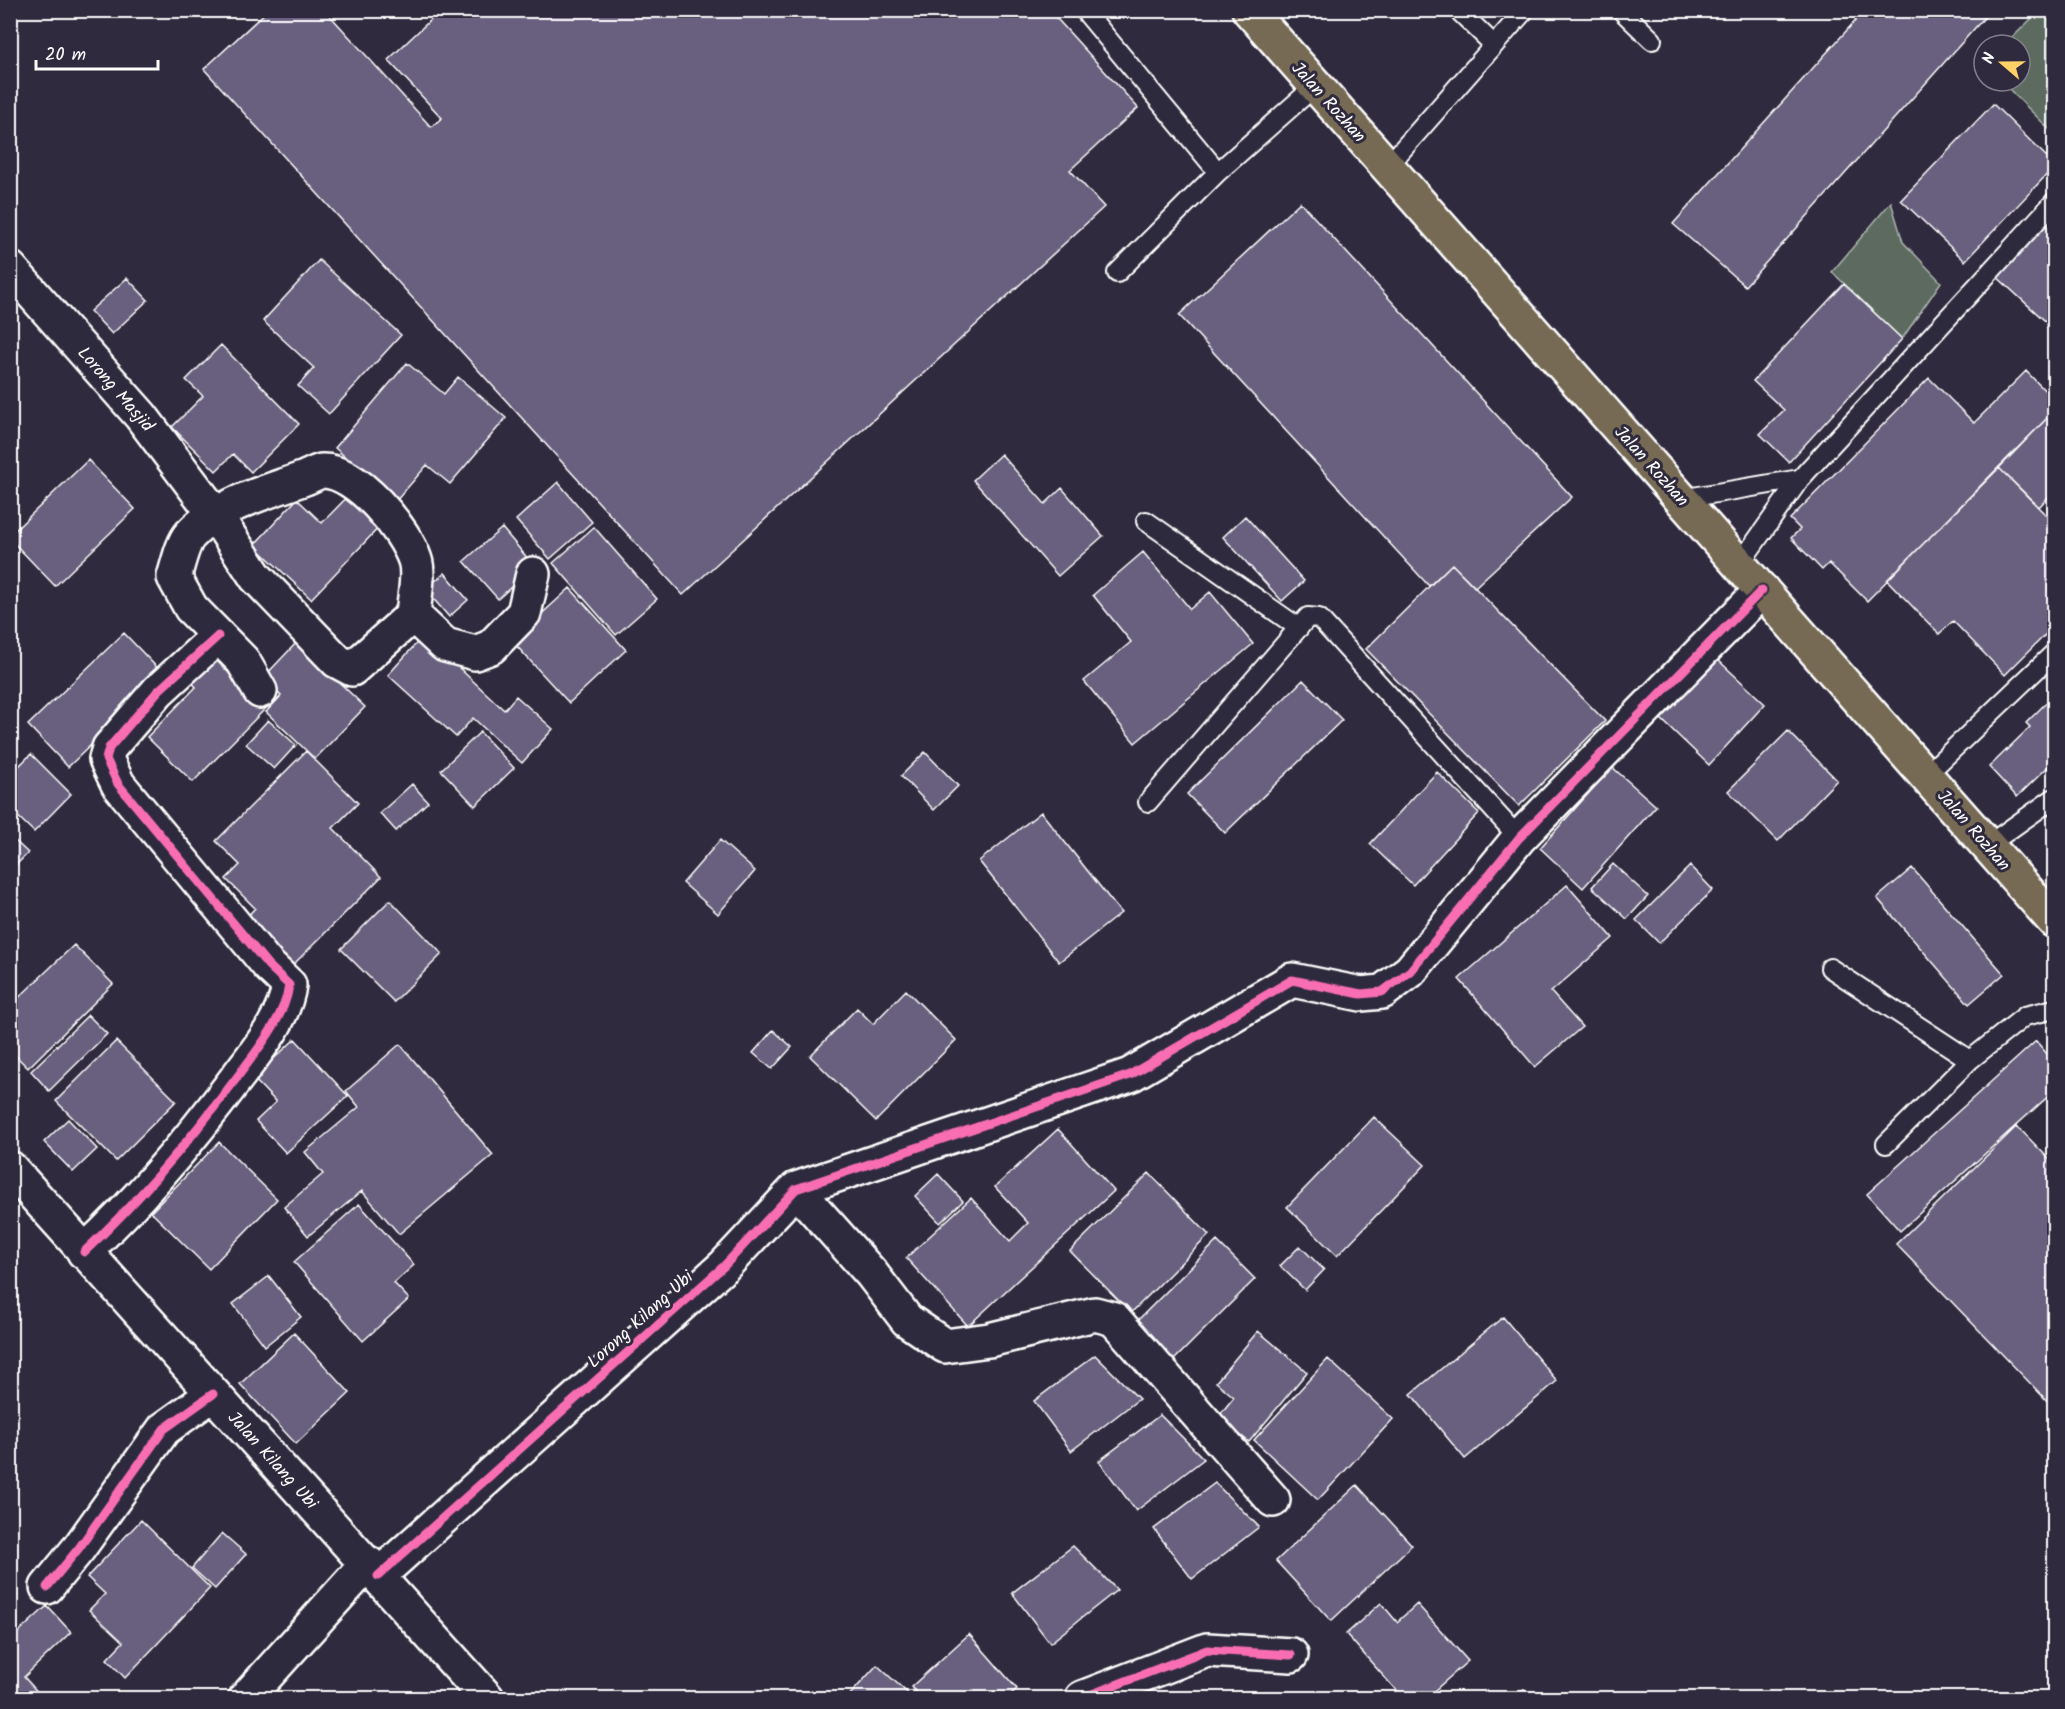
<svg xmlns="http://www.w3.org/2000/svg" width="2065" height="1709" font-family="Kalam,sans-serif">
	<rect width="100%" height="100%" fill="#2f2a3d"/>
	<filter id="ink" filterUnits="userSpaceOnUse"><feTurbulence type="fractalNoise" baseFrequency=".0167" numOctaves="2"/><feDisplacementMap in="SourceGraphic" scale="12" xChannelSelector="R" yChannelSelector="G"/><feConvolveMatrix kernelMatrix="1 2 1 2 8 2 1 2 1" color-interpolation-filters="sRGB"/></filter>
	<g filter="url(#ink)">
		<path fill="#5c6b61" stroke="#aeb5b0" stroke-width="1.5" d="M2039,11h15v123l-53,-53h19v-36h-15z
			M1891,202l12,40 38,40 -39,57 -70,-67z"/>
		<path fill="#68617e" stroke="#fff" stroke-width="1.5" d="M268,10h57l106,117 11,-9 -54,-58 53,-50h608l89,98 -68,62 34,37 -421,388 -479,-526z
			M1865,10h126l-246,276 -72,-62z
			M1993,104l61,60v3l-89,94 -64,-61z
			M1300,202l272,295 -97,90 -23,-23 -23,22 -250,-271z
			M2045,222l9,9v98l-58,-53z
			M319,260l82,75 -72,79 -31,-28 16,-18 -51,-47z
			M127,278l21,22 -36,34 -22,-23z
			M1844,284l58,55 -113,123 -29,-28 24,-24 -31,-29z
			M221,345l78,79 -48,48 -18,-18 -17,17 -44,-44 31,-31 -17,-16z
			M407,363l37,31 14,-17 48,41 -56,66 -23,-19 -31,36 -61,-53z
			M2026,371l28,29v11l-187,190 -38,-38 -7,7 -31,-32 9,-9 -10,-10 139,-141 45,45z
			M2054,411v80l-15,16 -40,-39z
			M1001,454l44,50 17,-16 41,48 -45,40 -85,-96z
			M88,460l47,49 -80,77 -45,-47v-4z
			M1999,468l55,55v103l-49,49 -52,-54 -14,13 -52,-54z
			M558,482l34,40 -42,37 -34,-39z
			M352,492l32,30 -73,77 -57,-54 43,-46 25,24z
			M1245,516l59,65 -22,20 -59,-64z
			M594,527l63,72 -41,36 -63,-72z
			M502,528l32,38 -36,33 -34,-38z
			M1143,552l47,57 20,-17 43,52 -118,99 -51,-62 47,-39 -38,-47z
			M1452,564l153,157 -86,85 -153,-157z
			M445,573l23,27 -19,17 -24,-28z
			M570,588l56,62 -57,53 -57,-62z
			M124,633l40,42 -96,92 -40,-42z
			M424,635l80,75 12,-14 37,33 -31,34 -49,-45 -17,19 -68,-62z
			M297,642l68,65 -50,52 -49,-47 15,-16 -18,-18z
			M212,656l53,53 -72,73 -46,-45 49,-50 -7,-8z
			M1717,659l48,45 -56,61 -48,-46z
			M1303,680l39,40 -117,113 -38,-39z
			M2054,695v66l-37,36 -28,-30 41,-40 -4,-4z
			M268,720l28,25 -22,24 -28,-25z
			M1788,731l49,49 -59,61 -50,-50z
			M480,732l34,36 -39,38 -34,-36z
			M306,751l52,52 -25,25 48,49 -93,93 -46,-48 13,-14 -29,-29 14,-14 -24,-24z
			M925,752l33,34 -24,24 -33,-34z
			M31,754l40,40 -37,38 -24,-23v-34z
			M1612,767l44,39 -73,82 -43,-40z
			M1437,772l42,41 -66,72 -43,-41z
			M412,784l16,18 -32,29 -16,-18z
			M1041,812l80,101 -62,49 -80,-101z
			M10,836l18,17 -18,18z
			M720,840l35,31 -37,43 -35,-31z
			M1613,864l35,32 -21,23 -35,-32z
			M1690,866l23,24 -54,53 -23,-23z
			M1912,868l92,106 -35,30 -92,-106z
			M1567,885l46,53 -62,54 31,35 -47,40 -76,-88z
			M390,900l52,54 -48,48 -53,-53z
			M74,945l39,39 -85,84 -18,-18v-44z
			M906,990l50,50 -80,81 -66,-65 47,-48 16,16z
			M88,1015l19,19 -58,57 -18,-20z
			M773,1030l19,17 -20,22 -19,-16z
			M295,1039l53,57 -62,57 -30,-32 20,-19 -23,-24z
			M116,1041l60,60 -60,60 -60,-60z
			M2036,1041l18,21v29l-154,140 -33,-37z
			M400,1044l93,111 -94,79 -37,-43 -54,45 -24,-29 39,-33 -18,-22 54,-45 -13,-16z
			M1374,1117l51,48 -88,91 -50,-49z
			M68,1119l29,30 -24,23 -29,-30z
			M2017,1126l33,34 4,-4v252l-158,-164z
			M1058,1129l56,62 -146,135 -62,-68 65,-60 39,43 18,-18 -33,-36z
			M219,1142l58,57 -68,70 -58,-57z
			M1149,1173l60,62 -78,78 -61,-62z
			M938,1174l25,27 -23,22 -25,-27z
			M359,1204l55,61 -20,18 15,16 -46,42 -69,-79z
			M1217,1241l38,38 -81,81 -38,-38z
			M1300,1246l24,24 -19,20 -25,-24z
			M269,1276l32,41 -36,29 -32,-42z
			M1503,1317l54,64 -92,78 -54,-65z
			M1258,1331l49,41 -58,70 -31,-25 16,-20 -18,-15z
			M294,1333l56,60 -54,51 -56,-60z
			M1095,1355l44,44 -68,52 -37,-50z
			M1328,1359l65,60 -75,81 -64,-60z
			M1160,1415l44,44 -68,52 -37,-50z
			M1215,1483l44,44 -67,52 -38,-50z
			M1357,1485l55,60 -81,76 -55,-60z
			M141,1520l69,68 -85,90 -18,-19 16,-17 -34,-32 16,-16 -18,-17z
			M222,1533l24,21 -31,35 -23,-21z
			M1073,1546l44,44 -67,53 -38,-50z
			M1381,1603l16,19 20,-18 51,57 -42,37h-23l-57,-64z
			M47,1606l24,26 -47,45 19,21h-33v-58z
			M969,1634l48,55 -11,9h-84l-11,-11z
			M877,1665l36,33h-66z
			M1524,1689l7,9h-19z"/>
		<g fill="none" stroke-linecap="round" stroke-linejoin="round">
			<g stroke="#fff" stroke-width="22">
				<path id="service" d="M1084,10l134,162 -101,101
					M1458,10l36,35
					M1621,10l31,30
					M1387,167l138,-157
					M1218,172l97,-86
					M1681,499l119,-20
					M1146,521l153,107
					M1739,565l61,-86 254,-277
					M1926,775l128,-122
					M1148,802l160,-185 11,1 200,220
					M1988,845l66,-47
					M1830,968l140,92 55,-44 29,-7
					M1886,1144l84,-84"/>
			</g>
			<g stroke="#fff" stroke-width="38">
				<path id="minor" d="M10,268l131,148 75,100 40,61 81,84 15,8 61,-54
					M260,691l-17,-30 -52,-53 -17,-31c4,-12 8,-33 16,-42 29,-31 77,-43 115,-57 5,-2 12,-6 17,-7 35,-1 83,59 93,89 5,15 -1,39 -2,55l32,30 30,8 16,-6 33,-34 9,-39
					M796,1189l75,84 36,47 38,26 44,-6 106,-26 19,5 159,181
					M84,1252c58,-54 107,-113 154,-176 19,-26 47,-58 51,-91l-21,-20 -150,-181 -12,-25 3,-11 49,-57 60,-55
					M378,1576l346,-310 72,-77 334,-114 162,-95 69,14 21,-2 28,-21 109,-133 243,-248
					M47,1587l32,-39 85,-119 49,-35
					M246,1698l122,-135
					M1082,1698l125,-48 84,5"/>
			</g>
			<g stroke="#fff" stroke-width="38">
				<path id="tertiary" d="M10,1168l477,530"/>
			</g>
			<g stroke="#fff" stroke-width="38">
				<path id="primary" d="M1249,10l805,911"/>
			</g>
			<use href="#service" stroke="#2f2a3d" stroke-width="18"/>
			<use href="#minor" stroke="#2f2a3d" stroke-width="33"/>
			<use href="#tertiary" stroke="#2f2a3d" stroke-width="33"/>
			<use href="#primary" stroke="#776a54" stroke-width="33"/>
			<g stroke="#2f2a3d" stroke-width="13">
				<path id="cycleway" d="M84,1252c58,-54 107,-113 154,-176 19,-26 47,-58 51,-91l-21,-20 -150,-181 -12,-25 3,-11 49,-57 60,-55
					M378,1576l346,-310 72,-77 334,-114 162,-95 69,14 21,-2 28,-21 109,-133 243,-248
					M47,1587l32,-39 85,-119 49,-35
					M1082,1698l125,-48 84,5"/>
			</g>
			<use href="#cycleway" stroke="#f96db3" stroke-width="9"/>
		</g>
	</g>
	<g text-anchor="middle" stroke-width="6" stroke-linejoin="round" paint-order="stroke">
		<g font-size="18" fill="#fff" stroke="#2f2a3d">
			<text transform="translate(1329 102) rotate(48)" y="6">Jalan Rozhan</text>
			<text transform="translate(116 389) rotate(49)" y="6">Lorong Masjid</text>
			<text transform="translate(1652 466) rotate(48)" y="6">Jalan Rozhan</text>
			<text transform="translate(1974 830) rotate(49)" y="6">Jalan Rozhan</text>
			<text transform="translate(640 1319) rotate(-42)" y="6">Lorong Kilang Ubi</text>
			<text transform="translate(273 1460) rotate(48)" y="6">Jalan Kilang Ubi</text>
		</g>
	</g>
	<rect width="2065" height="1709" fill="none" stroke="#2f2a3d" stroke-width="36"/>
	<rect x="18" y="18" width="2029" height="1673" fill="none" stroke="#fff" stroke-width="2" filter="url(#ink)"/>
	<g transform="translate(2002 63) rotate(290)"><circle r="28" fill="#2f2a3d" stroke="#827f8b" stroke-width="1.5"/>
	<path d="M0-4.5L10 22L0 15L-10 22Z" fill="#ffd166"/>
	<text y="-9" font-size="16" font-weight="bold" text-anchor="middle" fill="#ffffff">N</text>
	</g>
	<path d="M36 60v9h122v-9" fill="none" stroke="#ffffff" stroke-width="3"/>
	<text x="45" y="60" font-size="18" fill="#ffffff" stroke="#2f2a3d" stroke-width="4.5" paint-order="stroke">20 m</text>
</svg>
